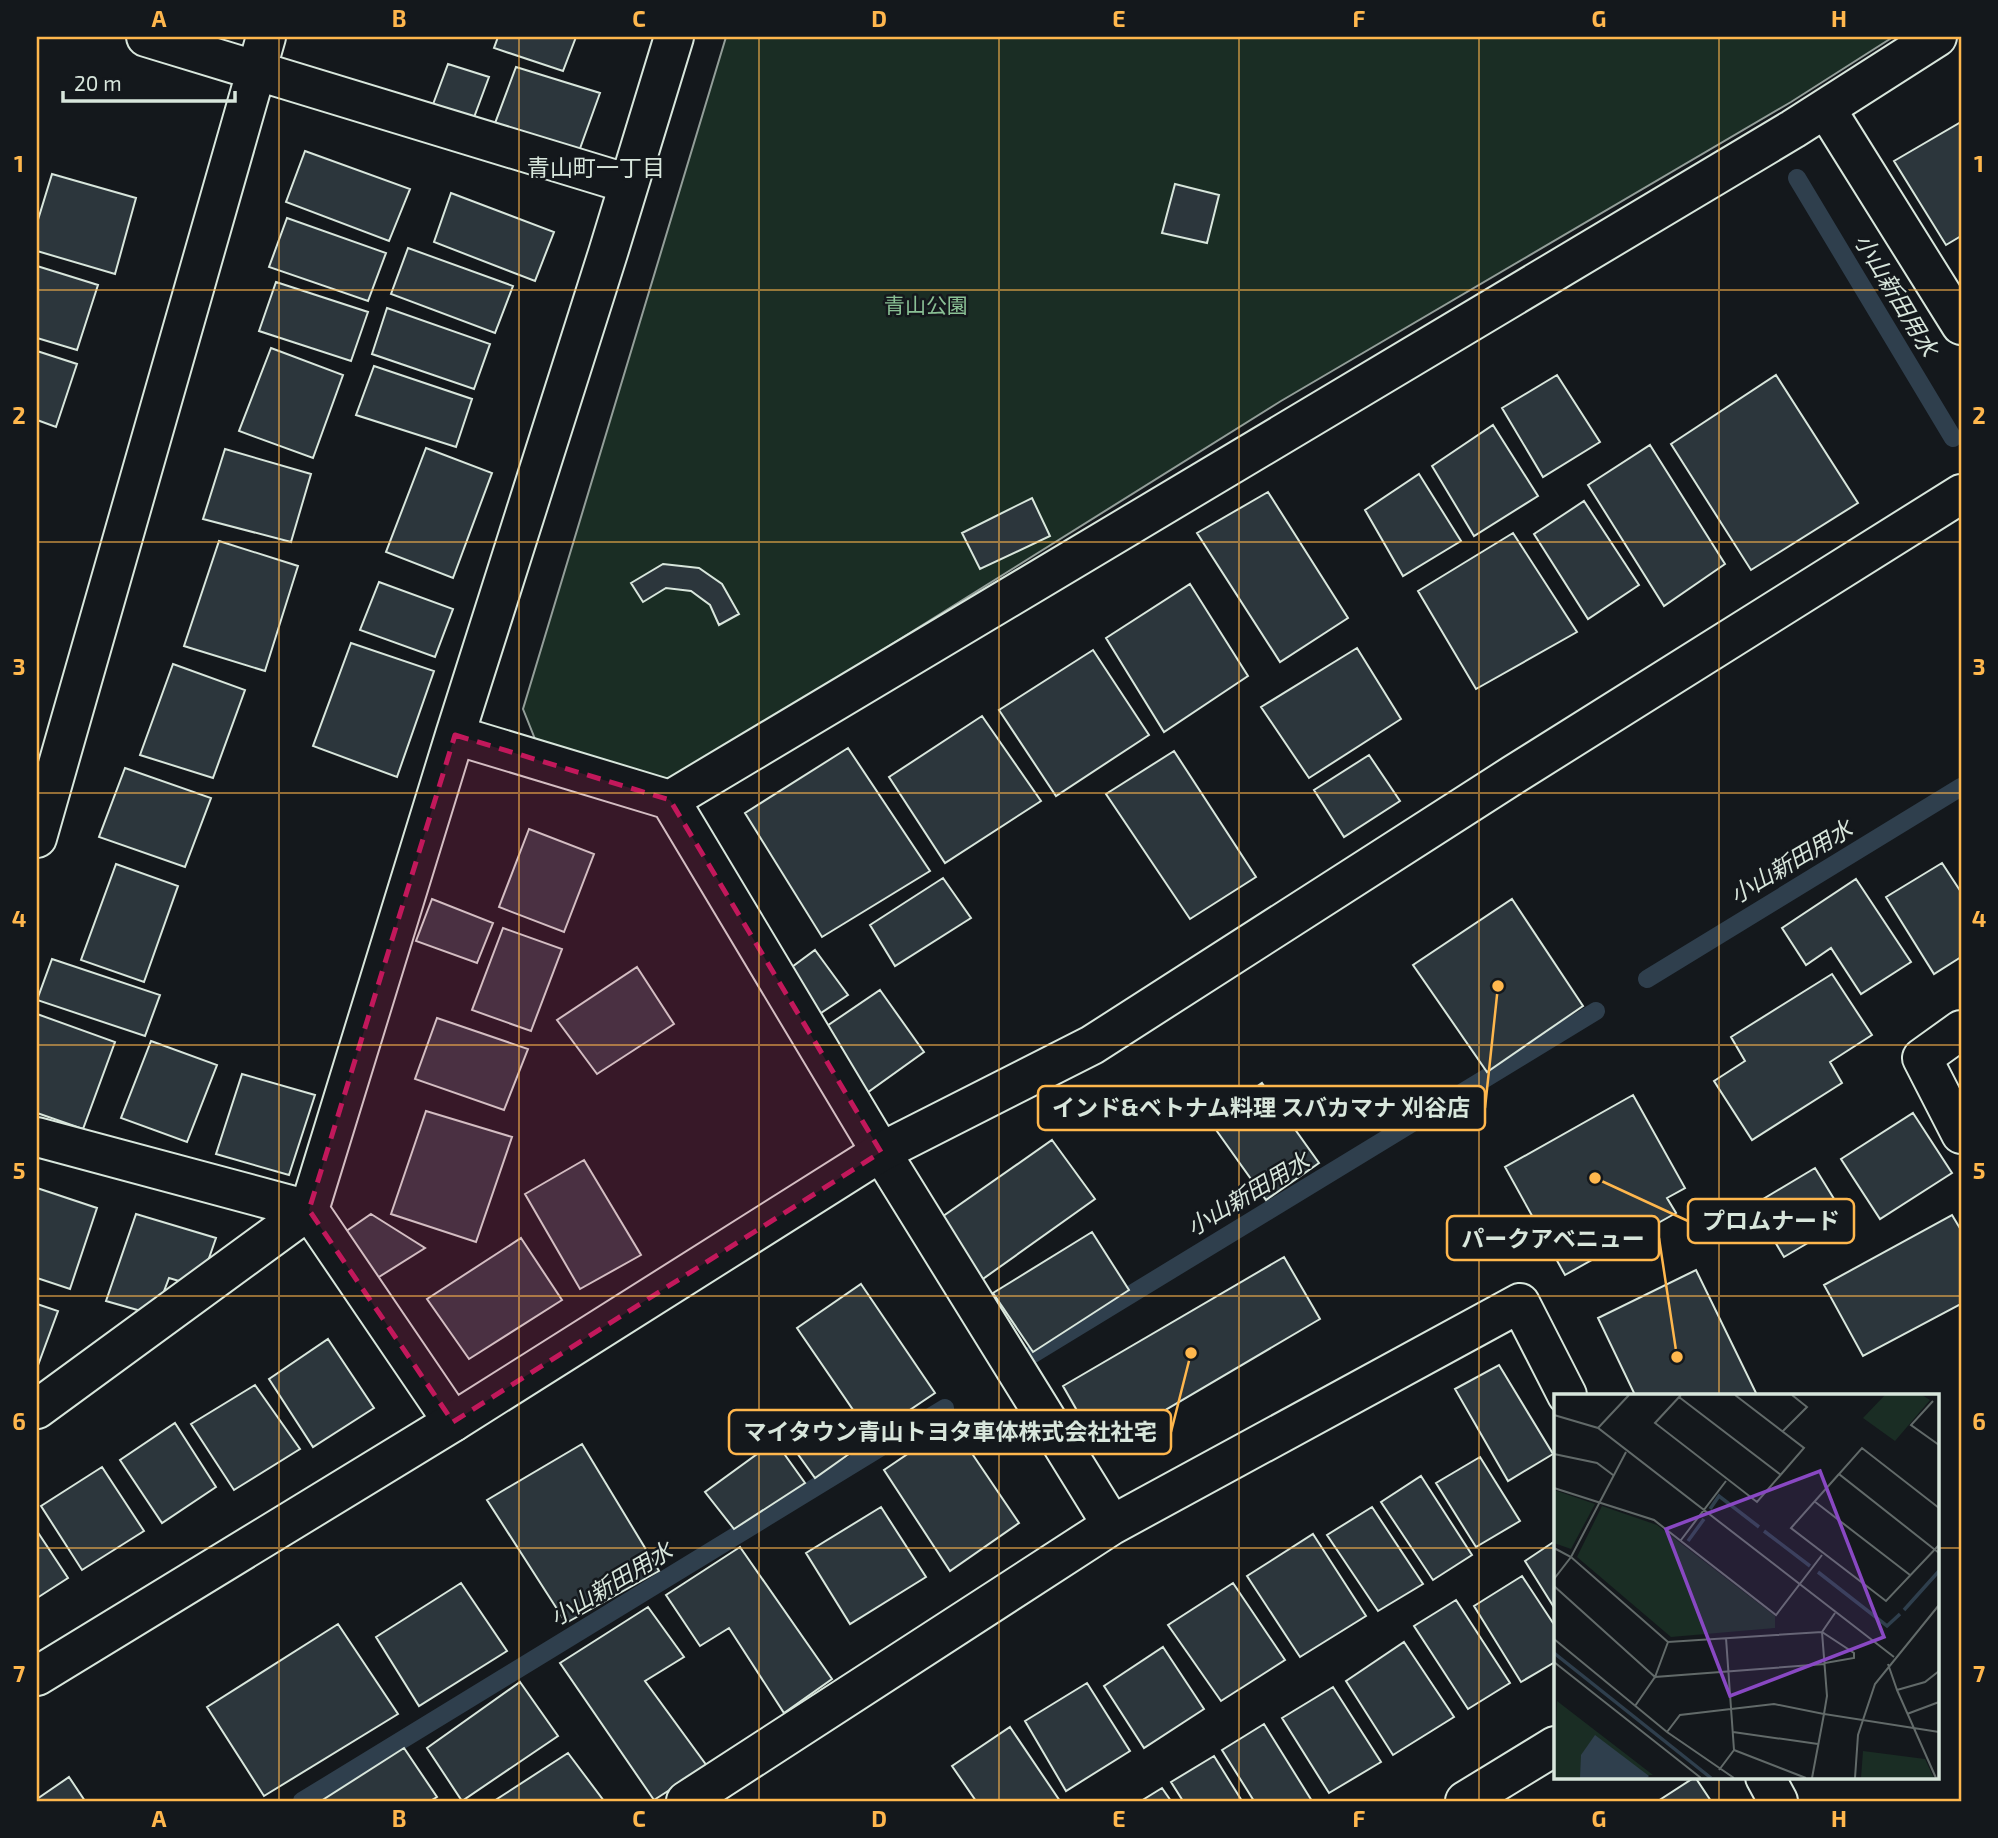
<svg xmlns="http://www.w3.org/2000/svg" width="1998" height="1838" font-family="'Exo 2','Noto Sans JP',sans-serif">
	<rect width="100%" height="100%" fill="#14181c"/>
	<path fill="#1a2d24" stroke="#939e99" stroke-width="2" d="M726,37h1167l-102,65 -510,299 -616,385 -128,-42 -14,-35z"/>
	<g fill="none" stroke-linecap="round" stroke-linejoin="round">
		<path stroke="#2f3f4d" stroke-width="18" d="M1797,178l156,260
			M1647,979l314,-192
			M1033,1354l563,-343
			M302,1801l643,-393"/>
	</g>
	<path fill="#2c363c" stroke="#d8e6dc" stroke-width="2" d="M498,37h78l-13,34 -69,-23z
		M448,64l41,13 -16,43 -41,-13z
		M516,67l84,26 -22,61 -84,-28z
		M1961,122v114l-15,9 -52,-84z
		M305,151l105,38 -21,52 -103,-39z
		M52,174l84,24 -21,76 -78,-23v-28z
		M1175,184l44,11 -12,48 -45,-10z
		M451,193l103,39 -19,49 -101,-39z
		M287,218l99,35 -18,48 -99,-34z
		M408,248l105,38 -18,47 -104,-39z
		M37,266l61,19 -21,65 -40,-12z
		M276,282l92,30 -17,49 -92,-30z
		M387,308l103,36 -16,45 -102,-35z
		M271,348l72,27 -30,83 -74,-27z
		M37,351l40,13 -21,63 -19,-7z
		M374,366l98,33 -16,48 -100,-32z
		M1557,375l43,67 -57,35 -41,-69z
		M1776,375l82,128 -107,67 -80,-126z
		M1493,425l45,71 -64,40 -42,-70z
		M1650,445l75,119 -61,42 -76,-121z
		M426,448l66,25 -39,105 -67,-26z
		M225,449l86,25 -20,68 -88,-23z
		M1419,474l42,67 -58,35 -38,-66z
		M1268,492l80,126 -68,44 -83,-129z
		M1032,498l18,38 -70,33 -18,-36z
		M1584,501l55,84 -51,34 -54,-85z
		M1513,533l64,99 -101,57 -58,-98z
		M219,541l79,25 -33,105 -81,-25z
		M663,564l36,4 23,16 17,30 -20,11 -9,-20 -19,-14 -25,-3 -23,14 -12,-19z
		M379,582l74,27 -18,48 -75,-27z
		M1190,584l58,92 -84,56 -58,-94z
		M351,643l83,28 -37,106 -84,-31z
		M1357,648l44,71 -92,59 -48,-71z
		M1093,650l56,85 -93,61 -57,-86z
		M173,664l72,26 -32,88 -73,-23z
		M982,716l59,85 -96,62 -56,-86z
		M848,748l82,123 -108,66 -77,-124z
		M1174,751l82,126 -66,42 -84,-125z
		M1369,755l31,46 -56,36 -30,-47z
		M125,768l86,30 -26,69 -86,-30z
		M529,829l65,25 -30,78 -65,-25z
		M1942,863l19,29v65l-27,17 -48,-77z
		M116,864l62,22 -34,96 -63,-22z
		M943,878l28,40 -76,48 -25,-41z
		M1856,879l55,83 -50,32 -30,-46 -25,17 -24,-37z
		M432,899l61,24 -16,40 -61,-22z
		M1512,899l71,107 -96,66 -74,-107z
		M503,928l59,21 -31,82 -59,-21z
		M815,950l33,45 -42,28 -29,-45z
		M52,959l108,36 -15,41 -108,-36z
		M637,967l37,57 -77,50 -40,-54z
		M1832,974l40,61 -42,27 12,21 -90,57 -38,-59 31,-20 -14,-24z
		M880,990l44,62 -60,43 -46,-63z
		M37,1014l78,28 -32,87 -46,-16z
		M437,1018l91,31 -24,61 -89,-31z
		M151,1041l66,24 -30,77 -66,-24z
		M242,1074l73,21 -26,80 -73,-21z
		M1262,1083l57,80 -53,37 -57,-80z
		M1633,1095l52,93 -18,10 9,15 -111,62 -60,-108z
		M426,1111l86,26 -36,105 -85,-28z
		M1913,1113l39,60 -72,46 -39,-60z
		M1052,1140l43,59 -122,87 -44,-60z
		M584,1160l57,95 -61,34 -55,-95z
		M1815,1168l32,52 -63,37 -31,-52z
		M37,1188l60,20 -27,81 -33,-11z
		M136,1214l80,24 -17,49 -30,-9 -14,37 -49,-14z
		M371,1214l54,34 -62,39 -31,-46z
		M1952,1215l9,15v74l-98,52 -39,-71z
		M1092,1232l37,58 -96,62 -40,-59z
		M521,1238l41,62 -93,59 -42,-60z
		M1284,1257l36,62 -221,130 -36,-63z
		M1696,1270l61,125h-122l-37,-77z
		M861,1284l74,109 -64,43 -74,-108z
		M37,1304l21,7 -21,57z
		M328,1339l46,69 -61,39 -44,-68z
		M1499,1365l54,89 -45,27 -53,-92z
		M255,1385l45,64 -66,41 -43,-66z
		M828,1412l28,37 -41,29 -28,-39z
		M175,1423l41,64 -54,36 -42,-63z
		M952,1424l67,99 -69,48 -66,-101z
		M775,1441l30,42 -71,46 -29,-37z
		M582,1444l77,127 -93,52 -79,-123z
		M1480,1457l40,64 -44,26 -40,-64z
		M102,1467l42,64 -62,39 -41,-64z
		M1421,1476l51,79 -39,25 -52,-78z
		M881,1507l45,70 -76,47 -44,-71z
		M1372,1507l51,77 -45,27 -51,-76z
		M37,1531l31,47 -31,20z
		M1313,1534l53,82 -66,41 -53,-81z
		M1555,1541v68l-30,-48z
		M740,1547l92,132 -48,34 -55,-85 -29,18 -34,-51z
		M1522,1576l33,50v36l-34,20 -47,-76z
		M461,1583l46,68 -88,55 -43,-69z
		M1233,1583l52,77 -64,41 -53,-76z
		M1456,1600l54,83 -42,26 -54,-83z
		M648,1607l36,50 -39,24 62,85 -53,34 -94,-137z
		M338,1624l60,90 -134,82 -57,-89z
		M1404,1642l50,75 -61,38 -47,-74z
		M1163,1647l41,62 -60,39 -40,-62z
		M520,1682l38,54 -96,65 -35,-53z
		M1087,1683l43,68 -64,40 -41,-70z
		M1333,1687l48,75 -52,31 -47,-75z
		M1264,1724l48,77h-58l-32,-51z
		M1010,1727l50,74h-84l-24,-35z
		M404,1748l33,49 -7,4h-109z
		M568,1753l36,48h-110z
		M1214,1756l28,45h-59l-12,-19z
		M69,1777l16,24h-48v-2z
		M1695,1777l16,24h-53z
		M1162,1788l9,13h-30z"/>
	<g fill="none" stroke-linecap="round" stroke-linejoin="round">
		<g stroke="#d8e6dc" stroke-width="42">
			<path id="street" d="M146,37l483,147
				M1826,109l135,216
				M455,735l215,65
				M37,838l229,-801
				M1961,1030l-39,28 39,76
				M37,1137l272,73 144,212
				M37,1409l272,-199 146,-475 153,-482 66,-216
				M1112,1525l-231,-373 -211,-352 1123,-671 144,-92
				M1765,1777l13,24
				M686,1801l426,-276 408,-222 47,92
				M1465,1801l90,-55"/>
		</g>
		<g stroke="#d8e6dc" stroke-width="42">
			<path id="secondary" d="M37,1676l416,-254 428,-270 211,-107 421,-270 448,-281"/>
		</g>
		<use href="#street" stroke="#14181c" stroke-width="38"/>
		<use href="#secondary" stroke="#14181c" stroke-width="38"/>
	</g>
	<path fill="#c2185b" fill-opacity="0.2" stroke="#c2185b" stroke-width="5" stroke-dasharray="14 9" stroke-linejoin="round" d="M455,735l215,65 211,352 -428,270 -144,-212z"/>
	<path fill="none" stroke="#ffb74d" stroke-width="2" stroke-opacity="0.55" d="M279,37v1764M519,37v1764M759,37v1764M999,37v1764M1239,37v1764M1479,37v1764M1719,37v1358M37,290h1924M37,542h1924M37,793h1924M37,1045h1924M37,1296h1924M37,1548h1518M1937,1548h24M1719,1777v24"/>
	<g text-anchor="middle" stroke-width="5" stroke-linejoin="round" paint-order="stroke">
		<g font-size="21" fill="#8ac095" stroke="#14181c">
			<text x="926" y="313">青山公園</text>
		</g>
		<g font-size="23" fill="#d8e6dc" stroke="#14181c">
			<text x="596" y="176">青山町一丁目</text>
		</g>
		<g font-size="23" font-style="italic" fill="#d8e6dc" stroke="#14181c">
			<text transform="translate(1896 295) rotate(59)" y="8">小山新田用水</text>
			<text transform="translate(1791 862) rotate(-31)" y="8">小山新田用水</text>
			<text transform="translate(1248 1194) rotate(-31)" y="8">小山新田用水</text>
			<text transform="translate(611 1584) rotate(-31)" y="8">小山新田用水</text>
		</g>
	</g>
	<g transform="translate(1554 1394)">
		<rect width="385" height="385" fill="#14181c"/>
		<path d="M331,1h37l8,5 -35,41 -32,-23zM0,96l41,14 -24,45 -17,-6zM48,112l55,19 118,91v12l-104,9 -94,-80zM3,307l96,74 -99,3zM309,357l62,8 9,19h-73z" fill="#1a2d24"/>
		<path d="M41,341l54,41 -2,2h-67l1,-23z" fill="#2f3f4d"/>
		<path fill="none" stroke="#2f3f4d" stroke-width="3.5" d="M156,115l9,-13 40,31M210,137l46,35M134,147l16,-22M264,178l69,54 13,-12M350,216l35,-39M0,259l157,125"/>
		<path fill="none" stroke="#626a69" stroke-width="2" d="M127,1l-26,28 102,79 47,-54 -69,-53M125,3l102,78M379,7l-22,24 28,20M0,21l44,13 296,229M44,34l31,-33M228,38l25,-25 -15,-12M0,60l43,9 16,12M285,80l-48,54 95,73 53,-56M0,94l100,32 122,95 46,-60M260,107l96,74M385,114l-77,-60 -23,26 100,79M127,146l45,-59M0,154l17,9 97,85 154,-10 32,21v5l-29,5M0,185l17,-22 55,-105M0,192l101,91 13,-35M281,219l-13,19 5,64 -3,18 115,18M0,245l113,93 67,46M0,268l147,116M334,270l9,26 28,-8 14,-11M343,296l39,88M81,312l20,-29 170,-13M353,320l32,-12M113,338l13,-17 51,-6 43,-5 50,10 -12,64M179,338l85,12M180,356l72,28M165,376l15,-20 -8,-112M301,384l3,-43 17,-51 64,-79"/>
		<path fill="#8948c3" fill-opacity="0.15" stroke="#8948c3" stroke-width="3.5" d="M266,77l64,166 -154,59 -64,-167z"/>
		<rect width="385" height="385" fill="none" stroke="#d8e6dc" stroke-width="3.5"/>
	</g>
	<path fill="none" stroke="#ffb74d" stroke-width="2.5" d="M1498 986L1485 1108M1595 1178L1688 1221M1677 1357L1659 1238M1191 1353L1171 1432"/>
	<g fill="#ffb74d" stroke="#14181c" stroke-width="2.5">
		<circle cx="1498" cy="986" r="7"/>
		<circle cx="1595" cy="1178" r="7"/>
		<circle cx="1677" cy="1357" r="7"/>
		<circle cx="1191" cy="1353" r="7"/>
	</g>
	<g fill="#14181c" stroke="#ffb74d" stroke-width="2.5">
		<rect x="1038" y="1086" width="447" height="44" rx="7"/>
		<rect x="1688" y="1199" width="166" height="44" rx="7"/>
		<rect x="1447" y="1216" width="212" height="44" rx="7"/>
		<rect x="729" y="1410" width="442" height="44" rx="7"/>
	</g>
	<g font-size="23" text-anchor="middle" font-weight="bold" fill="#d8e6dc">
		<text x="1261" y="1116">インド&amp;ベトナム料理 スバカマナ 刈谷店</text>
		<text x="1771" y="1229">プロムナード</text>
		<text x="1553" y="1247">パークアベニュー</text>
		<text x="950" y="1440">マイタウン青山トヨタ車体株式会社社宅</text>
	</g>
	<rect width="1998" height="1838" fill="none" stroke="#14181c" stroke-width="77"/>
	<path d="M63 91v10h172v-10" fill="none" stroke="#d8e6dc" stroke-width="3.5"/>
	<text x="74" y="91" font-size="21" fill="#d8e6dc" stroke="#14181c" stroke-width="5" paint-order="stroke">20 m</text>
	<rect x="38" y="38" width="1922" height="1762" fill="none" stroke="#ffb74d" stroke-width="2.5"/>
	<g font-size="23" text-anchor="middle" font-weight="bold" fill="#ffb74d">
		<text x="159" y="27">A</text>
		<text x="399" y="27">B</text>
		<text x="639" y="27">C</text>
		<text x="879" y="27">D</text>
		<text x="1119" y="27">E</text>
		<text x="1359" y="27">F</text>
		<text x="1599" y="27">G</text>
		<text x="1839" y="27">H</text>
		<text x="19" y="172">1</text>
		<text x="1979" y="172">1</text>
		<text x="19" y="424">2</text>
		<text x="1979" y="424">2</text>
		<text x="19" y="675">3</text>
		<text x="1979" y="675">3</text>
		<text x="19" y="927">4</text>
		<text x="1979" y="927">4</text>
		<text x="19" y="1179">5</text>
		<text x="1979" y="1179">5</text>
		<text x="19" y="1430">6</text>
		<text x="1979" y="1430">6</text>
		<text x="19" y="1682">7</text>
		<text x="1979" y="1682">7</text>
		<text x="159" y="1827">A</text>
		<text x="399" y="1827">B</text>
		<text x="639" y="1827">C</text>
		<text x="879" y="1827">D</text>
		<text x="1119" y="1827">E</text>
		<text x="1359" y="1827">F</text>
		<text x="1599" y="1827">G</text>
		<text x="1839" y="1827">H</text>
	</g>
</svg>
